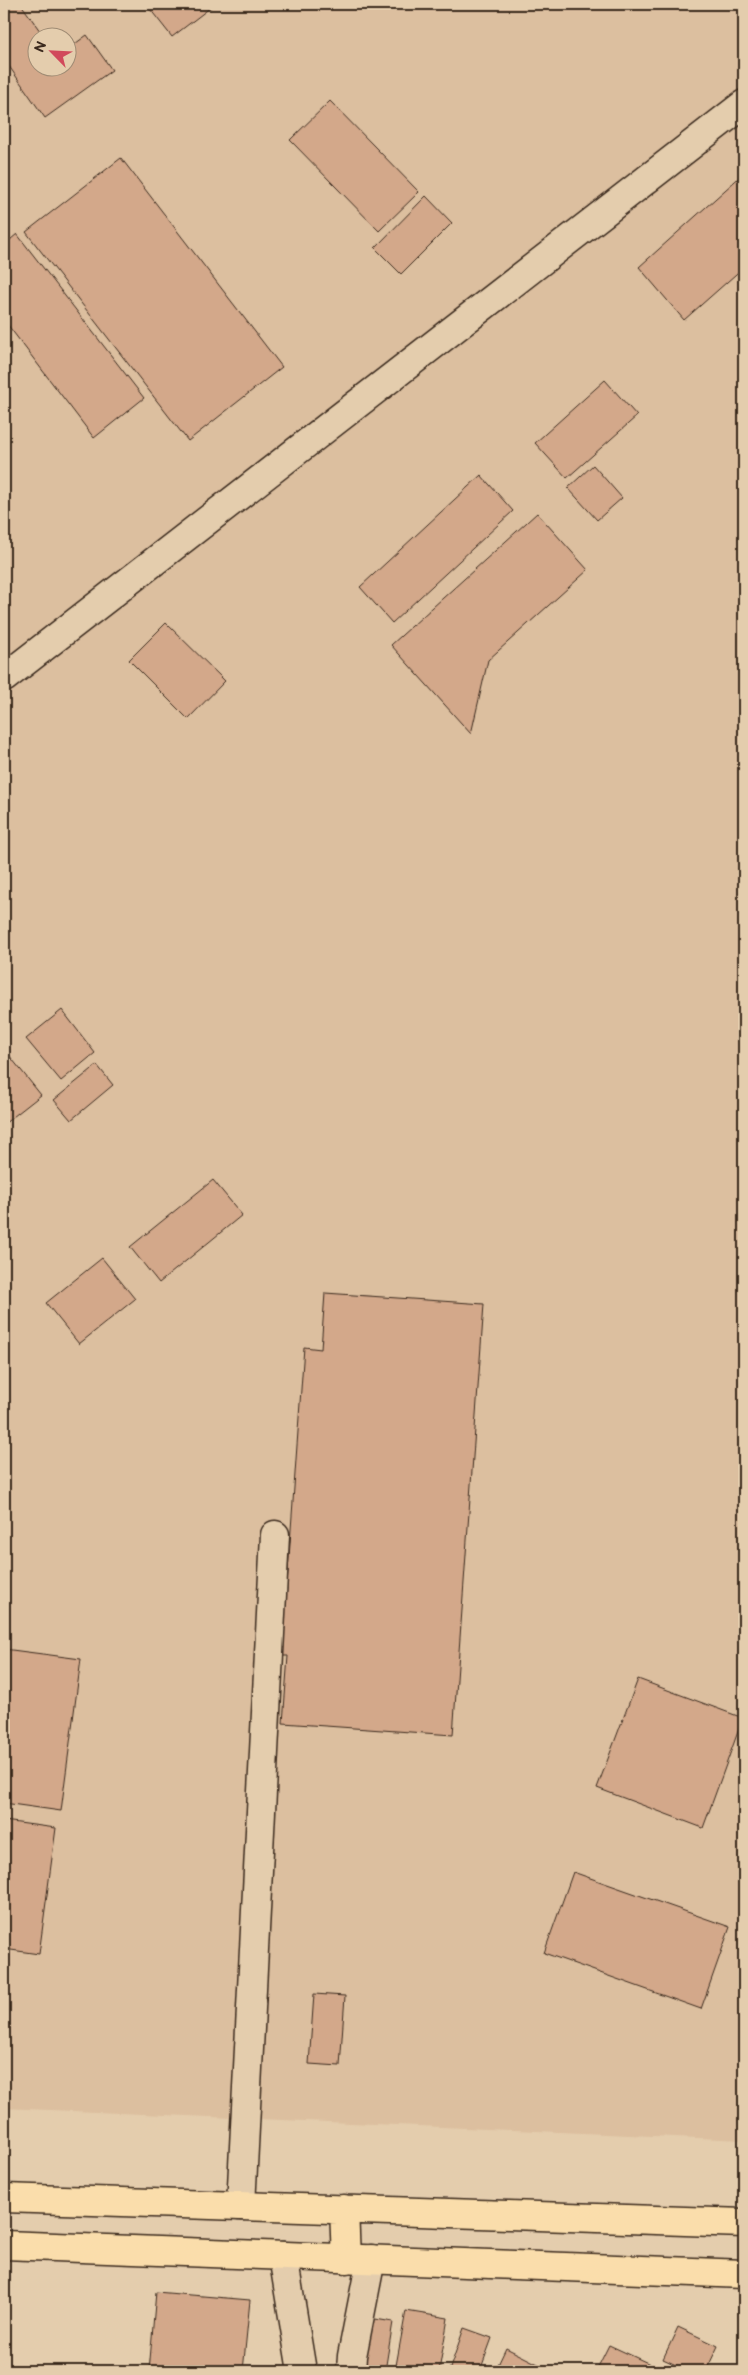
<svg xmlns="http://www.w3.org/2000/svg" width="748" height="2375" font-family="'Balsamiq Sans',sans-serif">
	<rect width="100%" height="100%" fill="#e4cdad"/>
	<filter id="ink" filterUnits="userSpaceOnUse"><feTurbulence type="fractalNoise" baseFrequency=".02" numOctaves="2"/><feDisplacementMap in="SourceGraphic" scale="10" xChannelSelector="R" yChannelSelector="G"/><feConvolveMatrix kernelMatrix="1 2 1 2 8 2 1 2 1" color-interpolation-filters="sRGB"/></filter>
	<g filter="url(#ink)">
		<path fill="#dcbf9f" fill-rule="evenodd" d="M4,4h740v2136l-740,-32zM38,38h30v30h-30z"/>
		<path fill="#d3a88a" stroke="#3b2a1e" d="M4,4h17l24,34h-7v30h30v-19l19,-14 25,35 -67,48 -41,-59z
			M146,4h69l-43,33z
			M330,101l89,91 -40,39 -89,-91z
			M121,158l161,209 -94,74 -162,-209z
			M744,173v94l-60,53 -45,-53z
			M426,196l26,27 -51,51 -26,-26z
			M17,234l127,164 -50,40 -90,-118v-75z
			M605,380l32,36 -70,62 -32,-35z
			M593,465l29,33 -25,22 -29,-32z
			M481,475l32,36 -121,112 -32,-36z
			M537,513l51,57 -100,90 -17,74 -80,-89z
			M166,623l59,58 -37,38 -59,-59z
			M62,1010l33,43 -34,28 -35,-42z
			M4,1049l37,46 -37,29z
			M97,1065l16,20 -42,35 -17,-20z
			M213,1180l29,35 -83,68 -29,-36z
			M102,1258l33,41 -56,45 -33,-41z
			M325,1293l159,11 -31,431 -170,-12 5,-67h-6l22,-309 17,2z
			M4,1649l77,10 -20,152 -57,-8z
			M638,1679l105,39 -40,110 -106,-40z
			M4,1821l52,7 -17,126 -35,-5z
			M573,1872l157,55 -29,82 -157,-56z
			M314,1994l31,2 -5,70 -31,-2z
			M156,2292l94,8 -7,71h-94z
			M406,2311l42,7 -9,53h-44z
			M346,2314l47,8 -8,49 -48,-9z
			M678,2327l40,19 -12,25h-17l-26,-12z
			M464,2328l28,10 -12,33h-31z
			M609,2345l41,19 -4,7h-50z
			M506,2348l38,19 -2,4h-47z"/>
		<g fill="none" stroke-linecap="round" stroke-linejoin="round">
			<g stroke="#3b2a1e" stroke-width="31">
				<path id="minor" d="M4,678l740,-574
					M241,2206l34,-671
					M283,2256l19,115
					M351,2371l1,-15 19,-97"/>
			</g>
			<g stroke="#3b2a1e" stroke-width="31">
				<path id="major" d="M4,2198l740,25
					M344,2209l2,50
					M4,2245l740,29"/>
			</g>
			<use href="#minor" stroke="#e4cdad" stroke-width="28"/>
			<use href="#major" stroke="#faddab" stroke-width="28"/>
		</g>
	</g>
	<rect width="748" height="2375" fill="none" stroke="#e4cdad" stroke-width="20"/>
	<rect x="10" y="10" width="728" height="2355" fill="none" stroke="#3b2a1e" stroke-width="2" filter="url(#ink)"/>
	<g transform="translate(52 52) rotate(294)"><circle r="24" fill="#e4cdad" stroke="#a08c74"/>
	<path d="M0-4L9 19L0 12L-9 19Z" fill="#d1495b"/>
	<text y="-8" font-size="14" font-weight="bold" text-anchor="middle" fill="#3b2a1e">N</text>
	</g>
</svg>
